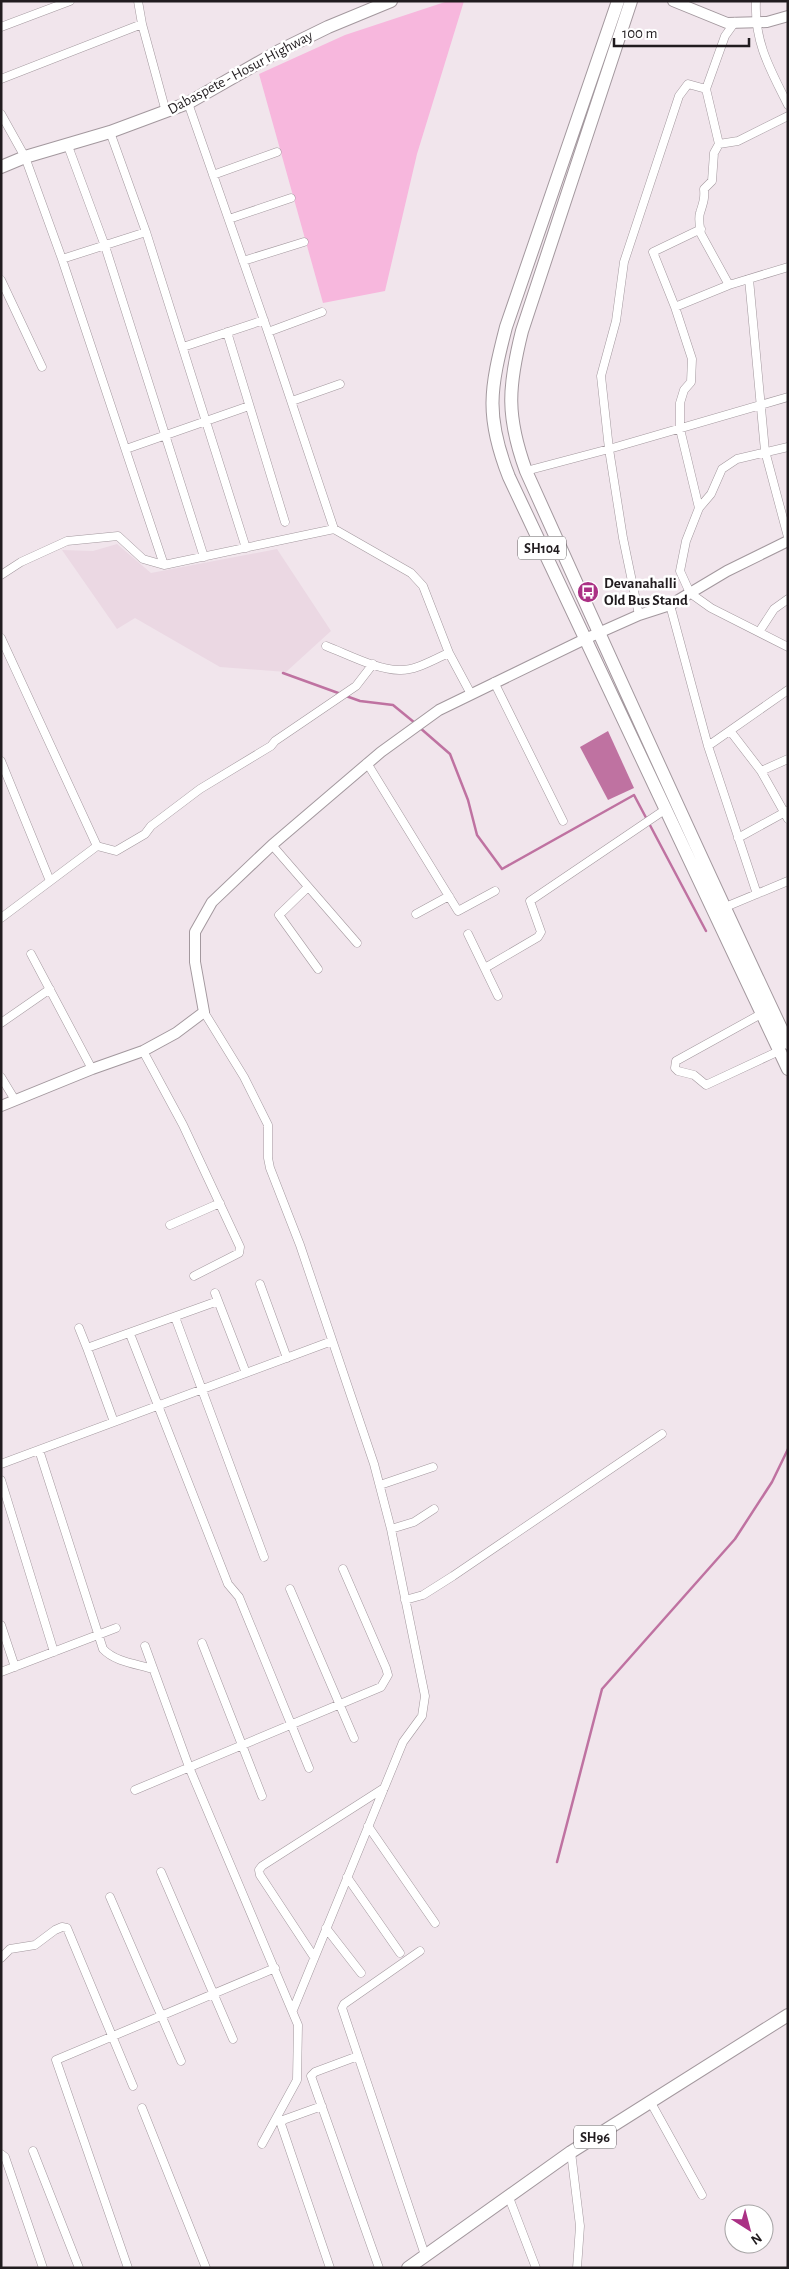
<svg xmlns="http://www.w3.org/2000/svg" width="789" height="2269" font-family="'Alegreya Sans',sans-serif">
	<rect width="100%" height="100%" fill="#f1e5ec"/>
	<path fill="#ebd8e3" d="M117,544l34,29 126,-24 54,82 -45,41 -66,-5 -85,-49 -18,11 -55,-79 31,1z"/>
	<path fill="#f7b7dd" d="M448,1h16l-47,153 -32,137 -62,12 -64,-229 86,-39z"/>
	<path fill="#bf72a1" d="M608,731l26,57 -26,12 -28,-53z"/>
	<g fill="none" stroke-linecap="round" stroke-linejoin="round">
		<path stroke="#bf72a1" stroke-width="2.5" d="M283,673l58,21
			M346,696l14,5 33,4 22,18
			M419,727l31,27 18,46 9,35 25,34 132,-74 72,136
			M557,1862l45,-173 133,-150 37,-57 16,-33"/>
		<g stroke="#a3989e" stroke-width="9">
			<path id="minor" d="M138,1l4,23 24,88
				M756,1c-2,41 14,68 32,104
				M735,22l-10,14 -19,53 13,55 19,-3 50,-25
				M1,27l69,-26
				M1,79l141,-55
				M188,103l80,229 66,197
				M1,114l24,43 37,102 102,306
				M110,132l36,100 100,316
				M719,144l-5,9 -2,28 -8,8c1,10 -1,14 -4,24 -2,6 0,15 1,21l28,51
				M68,146l37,100 99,311
				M213,175l64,-23
				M229,219l62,-21
				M62,259l84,-27
				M243,261l61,-19
				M749,279l16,172 23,86
				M1,280l41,87
				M675,307l54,-22 59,-18
				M227,332l58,190
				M268,332l54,-20
				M183,347l81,-27
				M292,401l48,-17
				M788,447l-51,12 -15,10 -11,25 -12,14 -13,33 -6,30 10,22 21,15 77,39
				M126,449l123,-43
				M526,471l83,-22 179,-52
				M699,508l-19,-79v-26l4,-13 7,-8 1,-23 -17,-52 -22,-55 48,-23
				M1,575l20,-13 46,-21 51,-5 25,23 21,6 170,-36 77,44 12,13 26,67 22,41
				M670,605l38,141 49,148
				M639,615l-16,-77 -14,-89 -8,-73 15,-55 8,-59 55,-166 9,-12 18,5
				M759,632l15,-23 14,-10
				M1,638l96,208
				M326,646c21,8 53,25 75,24 16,0 33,-11 48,-17
				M494,682l69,139
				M731,732l30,39 27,48
				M708,746l80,-56
				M1,761l49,120
				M367,763l91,148 37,-20
				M761,771l27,-12
				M738,838l49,-27
				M272,845l85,98
				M308,887l-29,28 39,54
				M723,908l65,-27
				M416,914l33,-18
				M1,918l96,-72 19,5 29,-17 6,-8 49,-37 71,-43 4,-5 81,-55 17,-22
				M468,934l30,62
				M31,954l61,115
				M485,968l53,-31 3,-5 -11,-31 136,-92
				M204,1012l40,65 24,48v33l2,10 30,77 74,219 17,65 34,167 -3,20 -19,26 -110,268
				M761,1014l-85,47 -1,7 3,3 16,4 12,10 73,-34
				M1,1023l49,-34
				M143,1051l40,74 57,122 -1,6 -45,23
				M1,1077l14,23
				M170,1225l50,-22
				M260,1284l27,74
				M215,1293l31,80
				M175,1317l89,240
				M79,1328l8,20 131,-47
				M130,1334l98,250 11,13 70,171
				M87,1348l27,74
				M39,1450l64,199c12,13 34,15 50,20
				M1,1464l331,-123
				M1,1480l53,172
				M380,1485l53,-18
				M391,1529l23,-7 20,-13
				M290,1589l64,149
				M405,1600l18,-5 30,-19 209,-142
				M1,1625l14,42
				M202,1643l60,153
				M145,1646l44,121 109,258 -1,55 -35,64
				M1,1672l115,-44
				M135,1790l246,-103 7,-12 -2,-7 -43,-99
				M368,1826l67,97
				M161,1872l72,167
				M347,1877l53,76
				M110,1897l71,164
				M326,1928l35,45
				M420,1951l-76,53 -2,4 83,247
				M314,1957l-54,-82 -1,-5 3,-4 122,-78
				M1,1958l9,-9 25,-4 20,-15 7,-3 5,1 66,158
				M358,2056l-43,16 -4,4 68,192
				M650,2101l52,94
				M322,2106l-39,14 -2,4 49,144
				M142,2108l64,160
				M33,2151l46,117
				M571,2152l9,74 -3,42
				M1,2154l4,3 38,111
				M508,2195l28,73
				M128,2268l-72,-208 219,-92"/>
		</g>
		<g stroke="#a3989e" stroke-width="12">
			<path id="tertiary" d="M673,1l54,22 40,-1 21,-6
				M1,1106l91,-37 51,-18 33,-18 28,-21 -9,-50v-30l17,-30 60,-57 109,-93 58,-42 146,-71 54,-24 31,-10 57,-34 61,-30"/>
		</g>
		<g stroke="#a3989e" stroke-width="14">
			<path id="primary" d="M618,1l-112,326c-16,62 -21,89 3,150l279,592
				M631,1l-109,330c-14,56 -16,85 4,140 86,191 172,382 262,572
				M1,167l24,-10 85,-25 78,-29 91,-52 49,-24 63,-26
				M408,2268l163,-116 217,-137"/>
		</g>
		<use href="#minor" stroke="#fff" stroke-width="8"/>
		<use href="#tertiary" stroke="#fff" stroke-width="10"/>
		<use href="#primary" stroke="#fff" stroke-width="12"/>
	</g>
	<defs>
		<g id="bus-disc" transform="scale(1.125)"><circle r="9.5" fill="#ab3185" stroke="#fff"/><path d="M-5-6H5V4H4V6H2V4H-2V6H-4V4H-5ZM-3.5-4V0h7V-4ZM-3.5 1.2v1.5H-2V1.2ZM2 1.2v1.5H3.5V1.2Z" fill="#fff"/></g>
	</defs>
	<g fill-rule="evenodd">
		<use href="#bus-disc" x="588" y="592"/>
	</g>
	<g text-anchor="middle" stroke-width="5" stroke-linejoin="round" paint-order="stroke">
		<g fill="#fff" stroke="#646062" stroke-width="1">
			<rect x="518" y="536.5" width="48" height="23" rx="4"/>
			<rect x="574" y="2125.5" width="42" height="23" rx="4"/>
		</g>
		<g font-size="14" font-weight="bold" fill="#211c1f">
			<text x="542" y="553">SH104</text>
			<text x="595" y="2142">SH96</text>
		</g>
		<g font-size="15" fill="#211c1f" stroke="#fff">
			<text transform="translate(240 72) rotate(-28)" y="5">Dabaspete - Hosur Highway</text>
		</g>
		<g font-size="15" font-weight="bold" fill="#211c1f" stroke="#fff" text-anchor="start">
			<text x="604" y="588">Devanahalli<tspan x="604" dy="17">Old Bus Stand</tspan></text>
		</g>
	</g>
	<rect width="789" height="2269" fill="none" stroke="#211c1f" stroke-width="5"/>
	<g transform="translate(749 2229) rotate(144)"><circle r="24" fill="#ffffff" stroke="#a6a4a5"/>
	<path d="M0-4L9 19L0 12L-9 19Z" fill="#ab3185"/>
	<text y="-8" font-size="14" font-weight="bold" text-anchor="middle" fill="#211c1f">N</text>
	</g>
	<path d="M614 38v8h135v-8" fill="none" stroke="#211c1f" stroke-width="2.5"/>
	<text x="622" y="38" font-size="15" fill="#211c1f" stroke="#ffffff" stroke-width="4" paint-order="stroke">100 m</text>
</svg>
